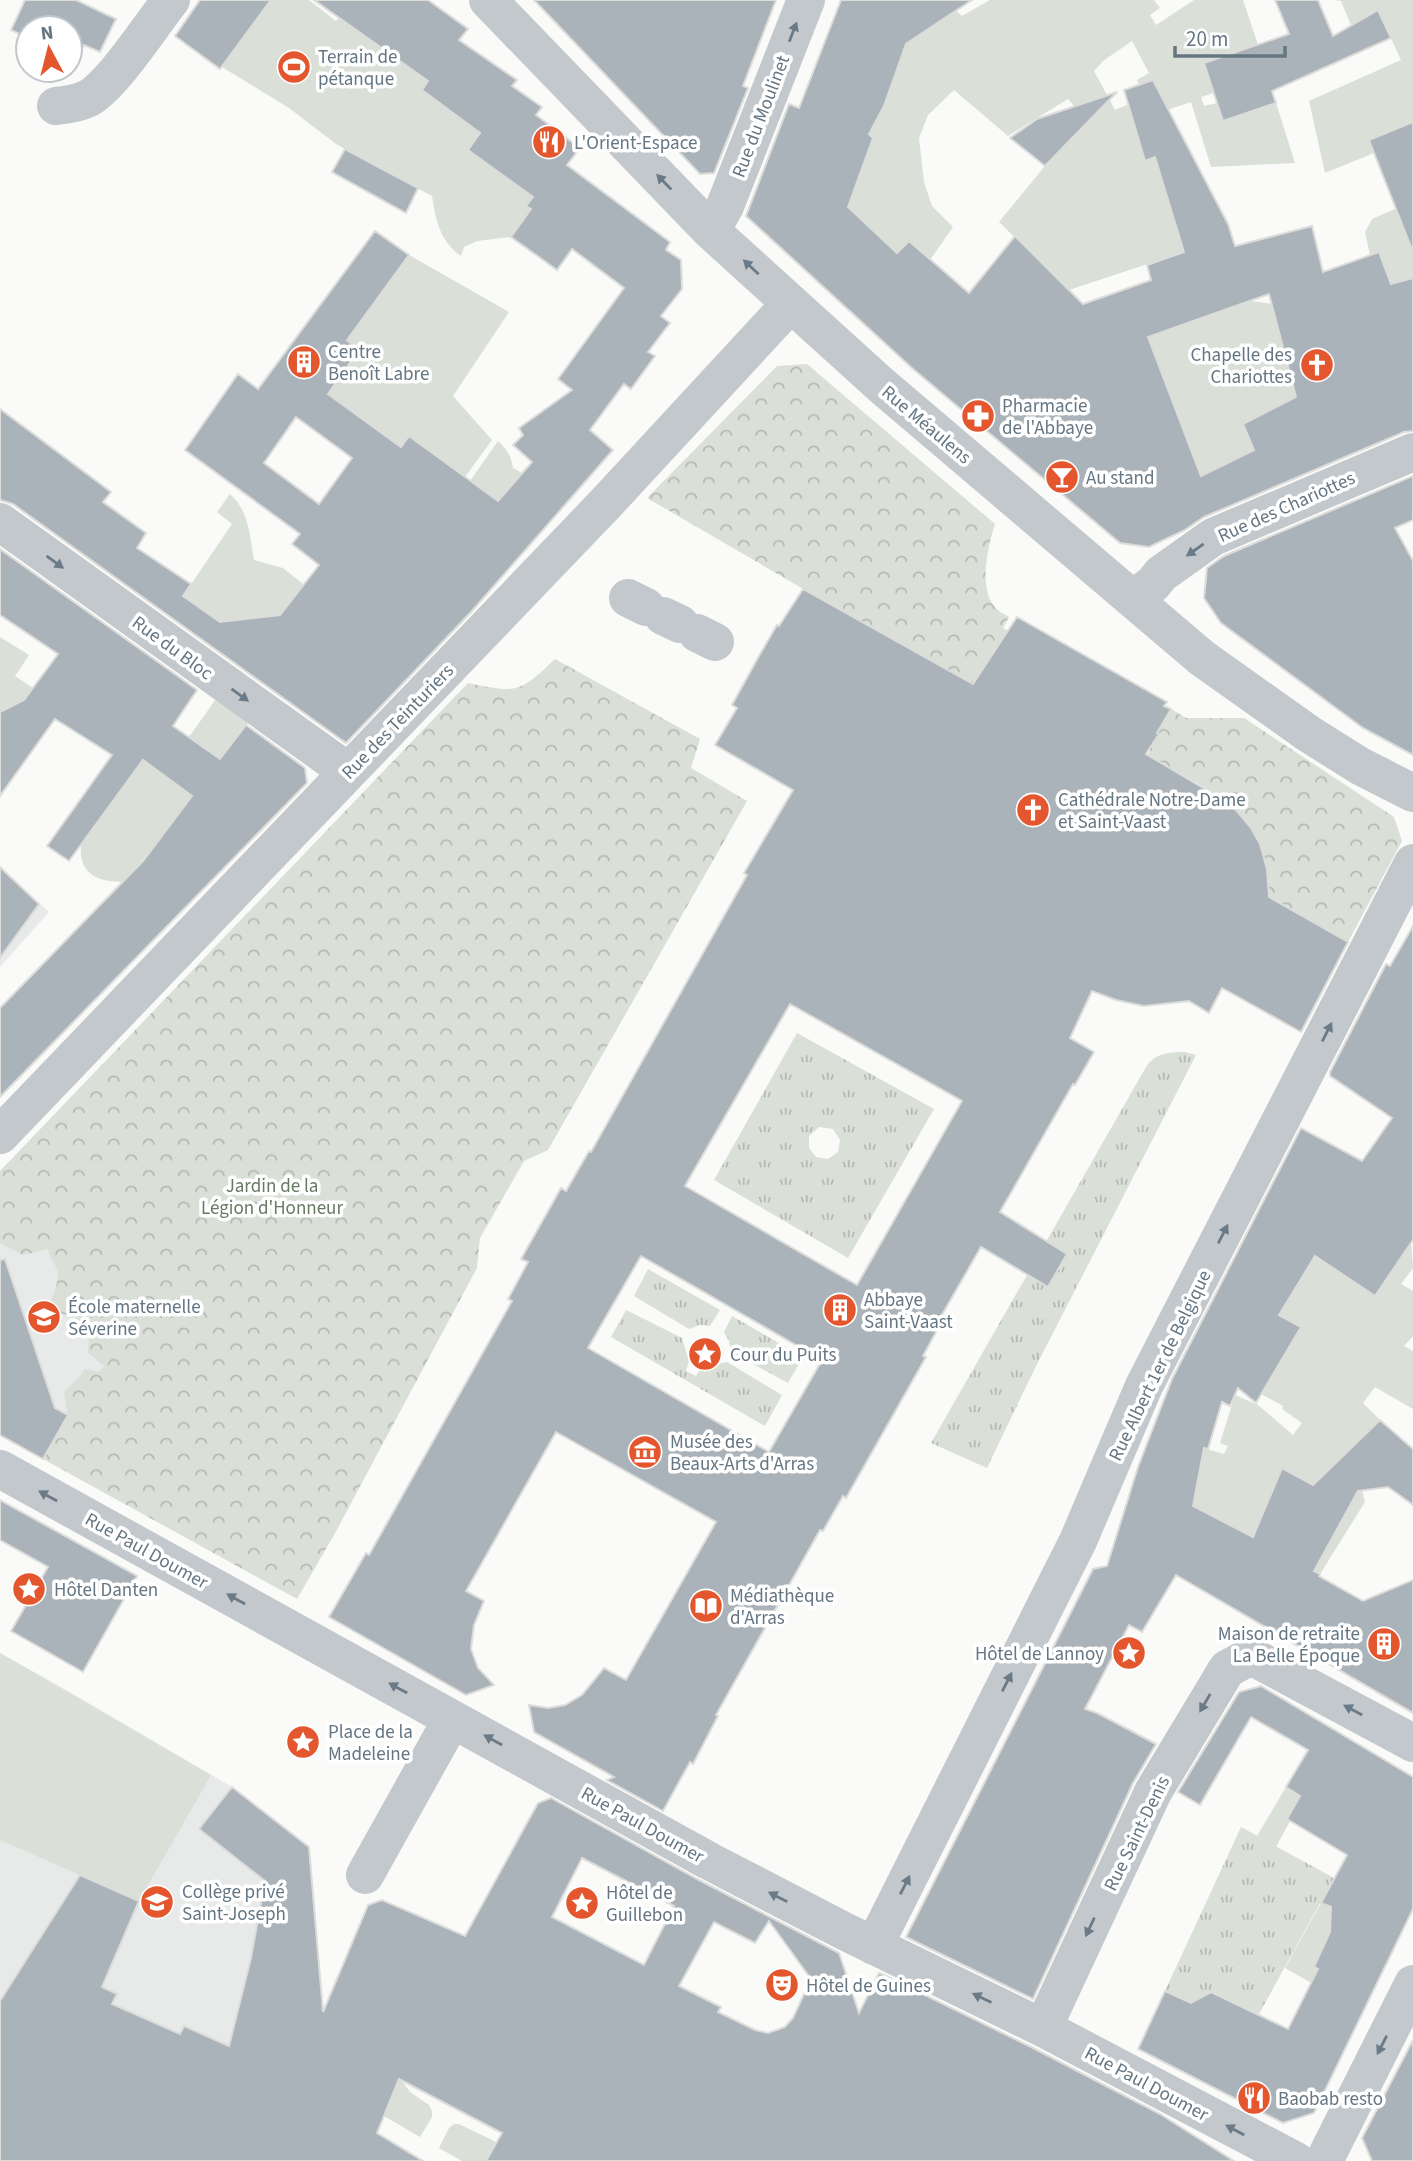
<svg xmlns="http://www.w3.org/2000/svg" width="1413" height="2161" font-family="'Source Sans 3',sans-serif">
	<defs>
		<pattern id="grass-tufts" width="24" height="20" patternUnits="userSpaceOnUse" patternTransform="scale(1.75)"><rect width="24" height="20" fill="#dadfd7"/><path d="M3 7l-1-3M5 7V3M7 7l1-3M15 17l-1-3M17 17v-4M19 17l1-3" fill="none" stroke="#b4b9b4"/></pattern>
		<pattern id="forest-crowns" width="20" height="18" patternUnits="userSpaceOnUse" patternTransform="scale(1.75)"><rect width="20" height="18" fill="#dadfd7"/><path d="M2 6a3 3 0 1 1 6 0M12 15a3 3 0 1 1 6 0" fill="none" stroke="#b4b9b4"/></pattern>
	</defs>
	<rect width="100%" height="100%" fill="#fafaf8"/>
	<path fill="#e8e9e9" d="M0,867l49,45 -49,55z
		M60,1232l55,167 -47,17 -25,43 -43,-24v-192l10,4z
		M0,1653l70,39 162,95 77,62 9,107 -53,205 -265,-66z"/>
	<path fill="url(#grass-tufts)" fill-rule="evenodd" d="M797,1033l137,76 -86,149 -134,-78zM819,1127l14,2 7,11 -2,12 -10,7 -12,-2 -7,-9v-12z
		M1185,1052l11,3 -161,313 -48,100 -56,-25 215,-376c9,-14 24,-15 39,-15z
		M648,1269l72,41 -10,16 -10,-1 -11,4 -55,-33z
		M626,1310l56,28 7,23 -3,10 10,5 6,-9 25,-5 55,33 -17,31 -154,-89z
		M732,1316l71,41 -15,26 -57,-31 -2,-11 -5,-9z
		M1241,1827l93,51 -75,136 -48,-22 -10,5 -3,9 -33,-15z"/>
	<path fill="url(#forest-crowns)" d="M807,364l188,160c-7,21 -17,65 0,83 3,4 9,7 14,10l-6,11 5,3 -31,62 -153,-92 -177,-103 130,-132z
		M555,659l145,80 -9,29 56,33 -199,349 -24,11 -44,77 -3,30 -143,267 -37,64 -254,-140 25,-43 -4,-25 13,-11 8,-11 14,3 5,-6 -16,-13 1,-17 -14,-19 -16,-4 -10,-8c5,-12 13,-28 6,-40 -3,-7 -6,-9 -7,-16l-25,6 -23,-12v-72l468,-488c48,10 51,11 87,-24z
		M1171,709l15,9h58l150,99 8,24 -54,101 -80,-45c7,-82 -62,-108 -120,-142l2,-5 -6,-4 11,-5 4,-7 -5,-3 7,-13 4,1z"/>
	<path fill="#dadfd7" d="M250,0h59l27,21 9,-12 89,64 -12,17 58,43 -12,17 26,19 7,-10 33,36 -8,11 5,3 -20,28 -34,4 -13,6 -3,9c-21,-15 -25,-35 -29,-60l-96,-52 -47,-36 -67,-41 41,-57z
		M990,0h164l6,8 -10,7 6,10 38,-25h49l15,45 -54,18 9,30 -12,4 3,9 22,-5 6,17 44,-15 19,60 -84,4 -20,-65 -36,12 -18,-34 12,-7 -17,-32 -29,20 -9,10 21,39 12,-5 23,36 -10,5 5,15 10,-4 29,95 -115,38 -70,-68 46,-56 43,-44 -20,-23 -60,37 -54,-46 -26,25 -9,23 5,44 8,24 21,21 -23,33 -21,-19 -12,12 -52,-49 28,-65 -4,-5c20,-37 33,-74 42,-115l16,11 24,-16 3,-5 8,7z
		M1333,0h80v122l-44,18 5,13 -49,20 -16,-72 92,-41 -23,-50 -27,15 -10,-24z
		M1413,201v77l-22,6 -12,-32 -9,3 -5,-23 7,-13z
		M409,255l100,57 -56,84 39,44 -27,37 -56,-40 -8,10 -73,-53 19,-54z
		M1251,301l21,3 32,124 -23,-23 -38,19 11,26 -53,26 -64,-135z
		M498,441c9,8 13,15 15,27l9,5 12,12 -22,26 -42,-30z
		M230,494c19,17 20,42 24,66l29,8 35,28 -11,16 -15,-12 -12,15 -60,7 -37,-26 49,-72 -15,-12z
		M0,637l29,18 -14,21 18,12 -16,22 -17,2z
		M218,696l33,23 -31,40 -31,-22z
		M143,761l55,39c-29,24 -49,54 -75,82 -25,0 -45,-8 -42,-37z
		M1411,1242l2,26 -12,16 12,7v45l-9,10 9,5v58l-38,-22 -12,16 17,17 -45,44 27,26 3,12 -45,72 -54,-15 -84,-47 6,-19 8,-3 1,-4 -4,-7 10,-31 21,6 4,-8 -8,-3 15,-48 23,10 35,30 9,-12 -20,-14 1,-3 -29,-16 46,-63 -21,-12 36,-59 60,40z
		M0,1653l211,122 -72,126 -139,-61z
		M1286,1787l14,9 -13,23 3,2 -14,26 -19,-11z
		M1321,1903l18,8 -9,9 -1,6 8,5 -6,13 -8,4 -9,18 8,5 -7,14 -30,-17z
		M399,2077l11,15 19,13 3,6v6l-12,20 -36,-21z
		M454,2124h5l37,18 -10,19h-24l-23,-13 10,-20z"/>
	<path fill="#aab3b9" stroke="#dcdcda" stroke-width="2" fill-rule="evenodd" d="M25,0h51l40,19 -16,33 -16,-7 -8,17 -6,-3v-31h-42v10l-17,-8z
		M200,0h71l-51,69 -45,-33z
		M314,0h114l40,29 -9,11 58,40 -5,6 30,21 -6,8 44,33 -13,17 103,77 -4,8 15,10 1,29 -21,27 9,7 -22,29 7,4 -24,33 -7,-5 -34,46 23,20 -142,162 -125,131 -333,-239 -13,-4v-91l111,83 -8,10 43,31 -9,15 54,36 -8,12 37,26 60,-7 39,-50 -27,-21 8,-10 -115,-84 53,-76 20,15 117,-158 34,24 -62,85 12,10 -31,44 73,53 8,-11 89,65 34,-39 -19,-17 10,-10 -4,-7 53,-38 -14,-11 66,-91 -52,-39 -15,21 -46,-33 20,-28 -5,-3 7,-9 -65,-47 12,-17 -58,-43 6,-9zM296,417l56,41 -33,46 -55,-41z
		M534,0h242l-33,86 5,2 -34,85 -14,1z
		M841,0h131l-66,44 -22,62 -15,28 4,4 -25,69 49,46 12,-12 60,52 46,-57 68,68 68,-24 -4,-15 37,-13 -29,-95 -10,4 -21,-71 29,-10 75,144 7,22 77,-20 11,46 56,-20 12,32 22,-6v153l-9,1 -200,85 -19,13 -36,17 -29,-4 -208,-175 -166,-152 43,-112 10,4zM1269,294l27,103 -53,27 11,26 -53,26 -53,-139z
		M1275,0h43l15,36 45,-26 13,28 -119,53 4,12 -53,18 -19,-58 85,-29z
		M1117,92l-72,74 -35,-28 27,-19z
		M1413,122v125h-2l-42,-107z
		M345,149l73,39 -12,25 -74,-41z
		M1413,476v44l-18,8 18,33v194l-50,-27 -142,-105 -17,-25 3,-30 17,-12z
		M0,549l197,141 -24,36 47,33 26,-34 59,43 2,15 -307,314v-89l143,-147 49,-65 -49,-36 -74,101 -22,-15 65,-91 -57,-36 -55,77v-84l24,-12 34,-46 -58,-39z
		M803,589l170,95 44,-67 150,85 -3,4 7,3 -14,24 2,1 -13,20 86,51 19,23 9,16 7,25 2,28 79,45 -47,90 -79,-44 -13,25 -20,-12 -45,5 -28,-6 -24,-9 -22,47 24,14 -19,33 -2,-1 -73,128 67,42 -19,33 -67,-40 -42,73 3,1 -19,35 3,1 -80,141 -3,-2 -20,35 -3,-1 -104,185 2,1 -25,48 -3,-2 -27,49 -56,-31 7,-3 -80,-45 -5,-27 19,3 17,-3 17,-10 22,-27 22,12 90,-158 -160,-90 -90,159 18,10 -10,24 -3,24 7,19 16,17 -28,10 -137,-78 37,-64 3,2 143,-254 -4,-2 20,-37 -7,-3 40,-71 5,3 23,-40 2,1 156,-277 -3,-2 49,-83 -78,-45 22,-37 -5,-3 27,-49 18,-31 2,1zM790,1004l172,97 -105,184 -172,-99zM641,1256l181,104 -53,92 -181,-104z
		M0,867l39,37 -39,54z
		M1413,926v314l-38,56 -60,-40 -36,59 22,12 -45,76 -18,-15 -8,18 -8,-4 -14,47 -4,-1 -11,58 60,31 29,-69 31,17 67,-65 33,29v56l-25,-18 -30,4 -44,80 6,3 -1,2 44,25 50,-21v133l-237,-138 -34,57 -13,-7 -44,84 12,4 59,31 -23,39 -100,216 -127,-62 187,-368 14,-3 31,-99 34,-88 129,-251 61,33 30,-43 -62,-42v-4l56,-108 4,2z
		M5,1259l50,149 13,7 -25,44 -43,-24v-175z
		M0,1500l137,76 -54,96 -72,-41 37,-64 -48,-27z
		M1261,1686l152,91v132l-99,204 -31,10 -145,-74 27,-58 26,12 20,-11 77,37 30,-60 -4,-2 16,-35 1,-25 -10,-4 26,-48 -60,-36 13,-23 -14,-9 22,-37 -57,-33 -51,88 -22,-13 61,-100z
		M232,1787l77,60 14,165 45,-107 14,-5 83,36 73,-133 13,-5 148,82 140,73 20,60 20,-40 7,3 147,72 127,66 74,47h-748l16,-28 -103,-54 -22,54 46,28h-423v-160l80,-126 59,26 -37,86 15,7 -5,10 68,30 4,-8 45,20 22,-88 14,-77 -66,-52zM582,1858l92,48 -30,59 -92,-48zM769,1921l42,58 -18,39 -8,9 -17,6 -13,-3 -37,-18 3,-5 -42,-21 35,-64 41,21z
		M1413,2040v121h-41l-10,-23z"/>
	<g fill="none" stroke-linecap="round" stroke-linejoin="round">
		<path stroke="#c3c8cc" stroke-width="38" d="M488,0l223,231 170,154 321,273 107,76 51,32 53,27
			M56,106c11,-1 23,-3 33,-8 25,-15 62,-73 82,-98
			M711,231l14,-25 81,-206
			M0,522l347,249
			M628,598l18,9
			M1133,599l20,-15 8,-10 52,-37 200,-85
			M663,616l17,8
			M697,633l18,9
			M0,1135l608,-634 182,-197
			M0,1469l709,392 135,70 199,97 253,133
			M365,1875l87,-156
			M874,1946l204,-405 66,-155 269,-523
			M1043,2028l110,-236 74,-123 24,-13 162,87
			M1324,2161l89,-177"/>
	</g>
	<defs><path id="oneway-solid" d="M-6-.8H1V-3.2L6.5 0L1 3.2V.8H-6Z" transform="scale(1.75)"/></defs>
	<g fill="#6a7a87">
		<use href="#oneway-solid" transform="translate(793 32) rotate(-69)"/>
		<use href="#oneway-solid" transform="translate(664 182) rotate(-134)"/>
		<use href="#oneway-solid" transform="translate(751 267) rotate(-137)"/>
		<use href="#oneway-solid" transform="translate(1195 550) rotate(145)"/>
		<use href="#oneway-solid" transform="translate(55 562) rotate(36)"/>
		<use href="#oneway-solid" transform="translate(240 695) rotate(36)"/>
		<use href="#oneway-solid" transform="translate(1327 1032) rotate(-63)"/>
		<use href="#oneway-solid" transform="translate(1223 1234) rotate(-63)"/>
		<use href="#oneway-solid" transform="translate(48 1496) rotate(-151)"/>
		<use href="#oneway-solid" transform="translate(236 1599) rotate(-151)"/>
		<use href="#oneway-solid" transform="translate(1007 1682) rotate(-63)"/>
		<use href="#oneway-solid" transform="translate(398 1688) rotate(-151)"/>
		<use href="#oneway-solid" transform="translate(1205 1703) rotate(120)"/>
		<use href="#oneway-solid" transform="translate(1353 1710) rotate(-152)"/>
		<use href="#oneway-solid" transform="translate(493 1740) rotate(-151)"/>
		<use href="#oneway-solid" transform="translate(905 1885) rotate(-63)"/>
		<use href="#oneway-solid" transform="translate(778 1897) rotate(-153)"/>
		<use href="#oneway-solid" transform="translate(1090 1927) rotate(115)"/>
		<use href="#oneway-solid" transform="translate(982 1998) rotate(-154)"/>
		<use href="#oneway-solid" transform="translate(1382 2045) rotate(117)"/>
		<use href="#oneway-solid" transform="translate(1235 2130) rotate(-152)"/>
	</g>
	<defs>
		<g id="stadium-disc" transform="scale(1.75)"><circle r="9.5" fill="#e4572e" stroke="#fff"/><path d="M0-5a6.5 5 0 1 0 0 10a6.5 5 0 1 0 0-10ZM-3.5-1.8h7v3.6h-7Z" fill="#fff"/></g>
		<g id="restaurant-disc" transform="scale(1.75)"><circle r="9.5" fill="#e4572e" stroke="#fff"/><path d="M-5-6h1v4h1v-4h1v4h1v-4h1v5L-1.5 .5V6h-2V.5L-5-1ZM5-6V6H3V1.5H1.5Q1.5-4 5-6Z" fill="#fff"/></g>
		<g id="building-disc" transform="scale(1.75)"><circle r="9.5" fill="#e4572e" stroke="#fff"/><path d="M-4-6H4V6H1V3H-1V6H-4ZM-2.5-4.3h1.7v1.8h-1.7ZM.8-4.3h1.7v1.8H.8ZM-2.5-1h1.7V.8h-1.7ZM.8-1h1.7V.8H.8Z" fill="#fff"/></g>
		<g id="church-disc" transform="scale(1.75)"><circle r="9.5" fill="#e4572e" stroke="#fff"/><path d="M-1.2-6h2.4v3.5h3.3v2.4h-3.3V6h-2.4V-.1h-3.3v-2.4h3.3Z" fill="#fff"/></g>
		<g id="pharmacy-disc" transform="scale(1.75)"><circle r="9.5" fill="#e4572e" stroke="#fff"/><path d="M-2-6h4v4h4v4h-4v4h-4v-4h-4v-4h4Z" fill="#fff"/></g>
		<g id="bar-disc" transform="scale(1.75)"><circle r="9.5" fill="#e4572e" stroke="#fff"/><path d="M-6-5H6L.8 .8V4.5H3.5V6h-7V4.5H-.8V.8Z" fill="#fff"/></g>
		<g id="school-disc" transform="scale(1.75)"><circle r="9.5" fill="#e4572e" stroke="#fff"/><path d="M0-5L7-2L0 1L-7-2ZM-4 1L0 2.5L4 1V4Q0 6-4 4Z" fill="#fff"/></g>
		<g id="sight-disc" transform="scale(1.75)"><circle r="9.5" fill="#e4572e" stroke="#fff"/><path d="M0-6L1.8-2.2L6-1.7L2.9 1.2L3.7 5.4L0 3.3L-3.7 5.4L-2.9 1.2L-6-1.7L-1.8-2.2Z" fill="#fff"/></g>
		<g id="museum-disc" transform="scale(1.75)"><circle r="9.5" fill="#e4572e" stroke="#fff"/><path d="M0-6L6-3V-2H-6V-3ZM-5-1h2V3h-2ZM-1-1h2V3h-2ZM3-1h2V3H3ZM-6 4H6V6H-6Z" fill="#fff"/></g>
		<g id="library-disc" transform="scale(1.75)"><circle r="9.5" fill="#e4572e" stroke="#fff"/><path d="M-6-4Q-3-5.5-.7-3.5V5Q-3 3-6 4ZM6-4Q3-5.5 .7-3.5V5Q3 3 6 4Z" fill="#fff"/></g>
		<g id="theatre-disc" transform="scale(1.75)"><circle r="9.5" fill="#e4572e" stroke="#fff"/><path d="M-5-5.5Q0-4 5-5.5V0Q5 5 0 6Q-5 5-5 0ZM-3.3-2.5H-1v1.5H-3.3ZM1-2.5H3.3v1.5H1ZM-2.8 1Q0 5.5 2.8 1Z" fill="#fff"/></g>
	</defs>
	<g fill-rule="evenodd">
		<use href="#stadium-disc" x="294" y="67"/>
		<use href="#restaurant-disc" x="549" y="142"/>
		<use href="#building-disc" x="304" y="362"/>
		<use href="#church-disc" x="1317" y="365"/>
		<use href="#pharmacy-disc" x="978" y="416"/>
		<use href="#bar-disc" x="1062" y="477"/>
		<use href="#church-disc" x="1033" y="810"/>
		<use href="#building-disc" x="840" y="1310"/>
		<use href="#school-disc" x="44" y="1317"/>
		<use href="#sight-disc" x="705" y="1354"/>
		<use href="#museum-disc" x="645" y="1452"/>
		<use href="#sight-disc" x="29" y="1589"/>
		<use href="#library-disc" x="706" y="1606"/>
		<use href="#building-disc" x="1384" y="1644"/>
		<use href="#sight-disc" x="1129" y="1653"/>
		<use href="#sight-disc" x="303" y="1742"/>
		<use href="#school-disc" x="157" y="1902"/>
		<use href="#sight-disc" x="582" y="1903"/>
		<use href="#theatre-disc" x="782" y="1985"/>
		<use href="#restaurant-disc" x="1254" y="2098"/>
	</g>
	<g text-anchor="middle" stroke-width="7" stroke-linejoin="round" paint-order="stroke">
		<g font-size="19" fill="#657683" stroke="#fff" text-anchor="start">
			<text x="318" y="63">Terrain de<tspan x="318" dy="22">pétanque</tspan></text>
			<text x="574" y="149">L'Orient-Espace</text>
			<text x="328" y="358">Centre<tspan x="328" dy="22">Benoît Labre</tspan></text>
			<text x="1292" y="361" text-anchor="end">Chapelle des<tspan x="1292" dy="22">Chariottes</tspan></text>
			<text x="1002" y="412">Pharmacie<tspan x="1002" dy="22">de l'Abbaye</tspan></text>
			<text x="1086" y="484">Au stand</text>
			<text x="1058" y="806">Cathédrale Notre-Dame<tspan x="1058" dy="22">et Saint-Vaast</tspan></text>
			<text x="864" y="1306">Abbaye<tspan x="864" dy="22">Saint-Vaast</tspan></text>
			<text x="68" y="1313">École maternelle<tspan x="68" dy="22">Séverine</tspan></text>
			<text x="730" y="1361">Cour du Puits</text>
			<text x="670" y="1448">Musée des<tspan x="670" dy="22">Beaux-Arts d'Arras</tspan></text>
			<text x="54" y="1596">Hôtel Danten</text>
			<text x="730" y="1602">Médiathèque<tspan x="730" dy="22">d'Arras</tspan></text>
			<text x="1360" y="1640" text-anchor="end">Maison de retraite<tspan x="1360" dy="22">La Belle Époque</tspan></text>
			<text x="1104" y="1660" text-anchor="end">Hôtel de Lannoy</text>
			<text x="328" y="1738">Place de la<tspan x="328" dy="22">Madeleine</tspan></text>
			<text x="182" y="1898">Collège privé<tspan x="182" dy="22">Saint-Joseph</tspan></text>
			<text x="606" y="1899">Hôtel de<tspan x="606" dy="22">Guillebon</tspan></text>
			<text x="806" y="1992">Hôtel de Guines</text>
			<text x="1278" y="2105">Baobab resto</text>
		</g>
		<g font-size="19" fill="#657683" stroke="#fff">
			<text transform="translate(760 116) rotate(-69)" y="7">Rue du Moulinet</text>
			<text transform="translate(927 424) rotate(40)" y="7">Rue Méaulens</text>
			<text transform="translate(1286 506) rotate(-24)" y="7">Rue des Chariottes</text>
			<text transform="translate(173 647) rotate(36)" y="7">Rue du Bloc</text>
			<text transform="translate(397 721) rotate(-46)" y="7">Rue des Teinturiers</text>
			<text transform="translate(1159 1365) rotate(-64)" y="7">Rue Albert 1er de Belgique</text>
			<text transform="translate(147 1550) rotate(29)" y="7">Rue Paul Doumer</text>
			<text transform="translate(643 1824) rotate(29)" y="7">Rue Paul Doumer</text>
			<text transform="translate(1136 1833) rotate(-64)" y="7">Rue Saint-Denis</text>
			<text transform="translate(1147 2083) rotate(28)" y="7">Rue Paul Doumer</text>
		</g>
		<g font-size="19" fill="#687a64" stroke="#fff">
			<text x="272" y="1192">Jardin de la<tspan x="272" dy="22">Légion d'Honneur</tspan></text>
		</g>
	</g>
	<g transform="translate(49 49) rotate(353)"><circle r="33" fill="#ffffff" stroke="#c1c8cd" stroke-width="2"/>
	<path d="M0-5L12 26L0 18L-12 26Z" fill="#e4572e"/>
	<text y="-10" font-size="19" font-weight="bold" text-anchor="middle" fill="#657683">N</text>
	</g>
	<path d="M1175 46v10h110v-10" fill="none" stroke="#657683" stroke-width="3.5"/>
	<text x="1186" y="46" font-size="21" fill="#657683" stroke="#ffffff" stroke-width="5" paint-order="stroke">20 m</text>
</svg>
